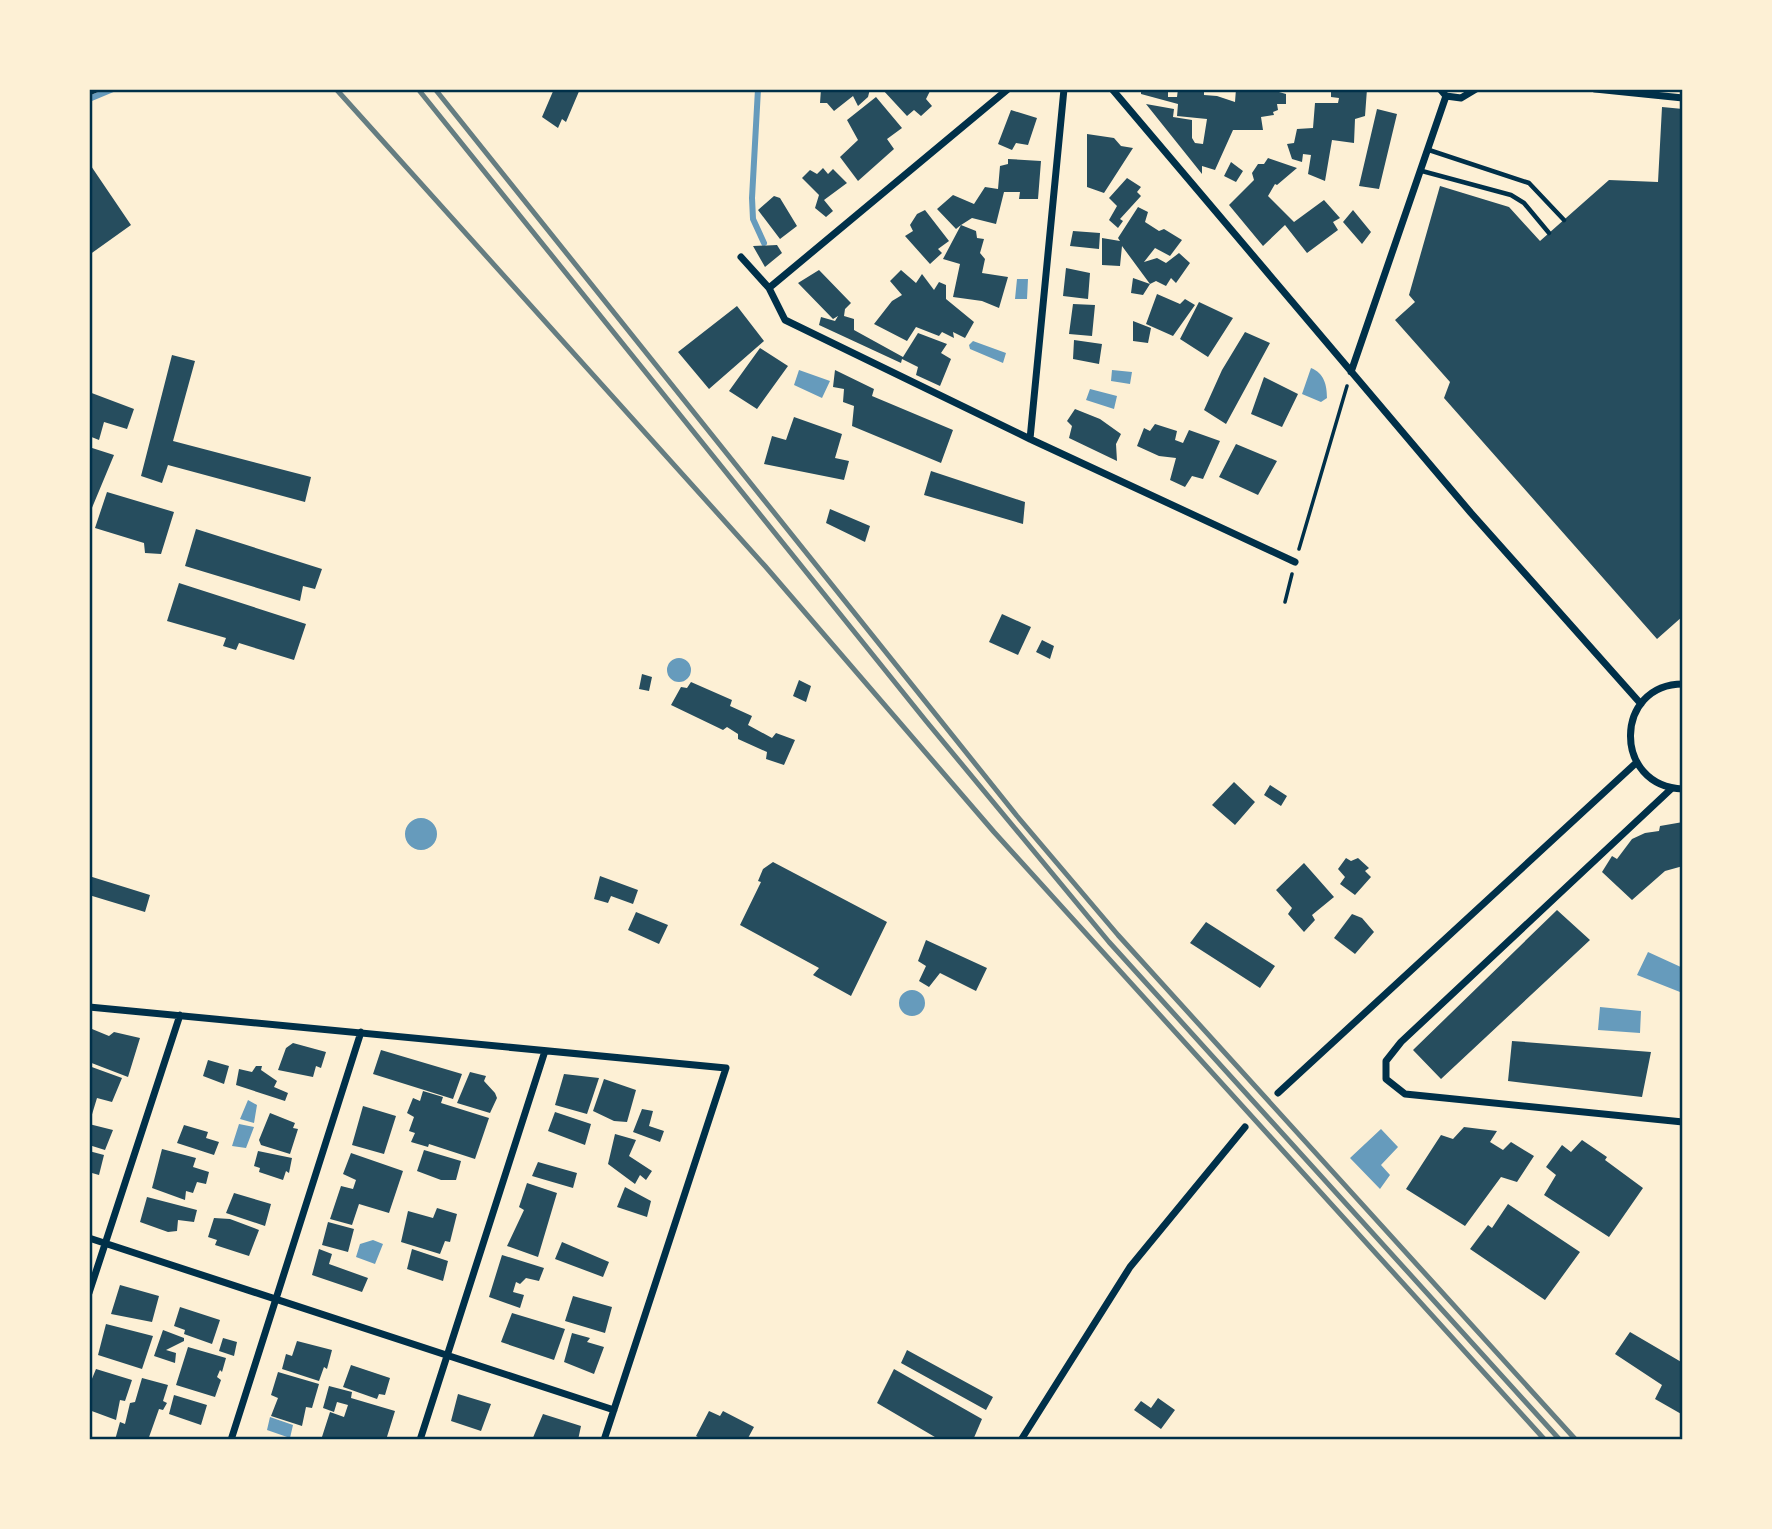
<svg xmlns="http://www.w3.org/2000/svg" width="1772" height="1529" font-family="'Varela Round',sans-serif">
	<rect width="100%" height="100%" fill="#fdf0d5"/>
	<path fill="#669bbc" d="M1017,279h11l-1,20h-12z
		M973,341l33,12 -3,10 -33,-14 -1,-4z
		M1311,368c13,5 16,17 16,30l-6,4 -19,-8z
		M799,370l31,11 -8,17 -28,-13z
		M1112,370l20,2 -2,12 -19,-3z
		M1090,389l27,7 -3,13 -28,-9z
		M667 670a12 12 0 1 1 24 0a12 12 0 1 1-24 0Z
		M405 834a16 16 0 1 1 32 0a16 16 0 1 1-32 0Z
		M1648,952l35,16 -3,24 -43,-17z
		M899 1003a13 13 0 1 1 26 0a13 13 0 1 1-26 0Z
		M1600,1007l41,4 -1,22 -42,-3z
		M248,1100l9,5 -3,18 -14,-4z
		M239,1124l15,3 -8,21 -14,-2z
		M1381,1129l17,18 -17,18 9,10 -10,14 -30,-31z
		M373,1240l10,4 -8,20 -19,-7 4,-13z
		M270,1417l23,8 -3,13 -23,-8z"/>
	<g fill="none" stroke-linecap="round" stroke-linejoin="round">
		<path stroke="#669bbc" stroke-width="6" d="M758,89l-6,109 1,21 11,24
			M89,99l24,-10"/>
	</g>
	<path fill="#264d5e" d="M554,89h26l-14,33 -4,-3 -4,9 -16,-11z
		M821,89h49l-2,8 -10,9 -5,-10 -19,15 -7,-8h-7z
		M882,89h49l-5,10 6,7 -11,10 -7,-6 -7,6z
		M1141,89h27v8h9l1,-8h26v6l13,1 18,6 1,-13h44l-1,3 7,2v10h-9l1,6 -5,2 1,3 -13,2 2,13h-30l-18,40 -13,-4v8l-56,-70 28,5 -1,8 19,3v18l3,5 8,1 4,-25 -30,-3 1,-12 -37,-10z
		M1331,89h36l-2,27 -10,3 -1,24 -22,-3 -7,41 -17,-7 3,-19 -8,-1 -1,8 -10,-3 -5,-15 7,-1 3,-14 16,-1 2,-25h23l1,-5 -8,-1z
		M876,97l26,31 -15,11 7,10 -36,32 -18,-24 18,-17 -11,-20z
		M1662,107l21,2v507l-26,23 -213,-241 6,-16 -55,-62 20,-18 -6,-7 31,-109 69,21 31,34 69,-61 49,2z
		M1377,109l20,5 -18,75 -20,-3z
		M1011,110l26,8 -9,27 -12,-2 -4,7 -14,-6z
		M1087,134l27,4 7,8 12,2 -29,45 -17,-6z
		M1268,158l29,10 -20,17 -2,-1 -7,12 26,26 30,-22 16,18 -7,4 5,8 -31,23 -22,-28 -22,21 -34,-41 25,-25 -2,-7 6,-9h6z
		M1008,159l33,2 -3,38h-19l1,-7h-16l-8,32 -24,-6 -11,7 15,6 1,7 7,1 -4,14 5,6 -3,14 26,4 -9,31 -17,-7 -29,-4 7,-33 -17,-5 18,-34 -5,4 -19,-20 16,-14 21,9 11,-17 13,2 2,-23 8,-2z
		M1231,162l12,9 -7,11 -12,-6z
		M89,163l42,62 -42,30z
		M823,168l5,6 5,-5 14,14 -23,17 9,11 -7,6 -11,-9 4,-13 -17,-17 8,-8 7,4z
		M1127,178l14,9 -4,5 4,4 -21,23 3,2 -5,7 -9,-8 8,-14 -8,-8z
		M774,196l6,2 17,28 -17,13 -22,-29z
		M1138,207l10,5 -3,10 14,9 5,-2 18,11 -12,16 -15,-8 -11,14 13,-4 9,5 13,-10 11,10 -14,20 -5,-5 -5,8 -10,-5 -6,3 -28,-38 -2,20 -18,-1v-27l18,3 -2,-3z
		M925,210l24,31 -11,8 4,4 -12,11 -25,-28 8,-5 -3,-6 7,-11z
		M1353,210l18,22 -9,12 -19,-22z
		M1073,231l27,2 -1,16 -29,-3z
		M777,245l5,8 -17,14 -12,-21z
		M1066,268l24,5 -2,26 -25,-3z
		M819,270l32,33 -6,6 -1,7 10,3v11l49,27 15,-24 29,11 -6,9 10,6 -11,27 -24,-11 2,-8 -16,-8 -1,4 -82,-38 2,-8 14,4 3,-5 -5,3 -35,-36z
		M901,270l15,13 6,-9 12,16 5,-8 7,3v14l28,23 -9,16 -12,-6 1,6 -12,-6 -3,4 -23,-9 -9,14 -33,-17 18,-23 10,-6 -12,-14z
		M1133,278l17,6 -7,11 -12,-2z
		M1157,294l23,10 5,-5 10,6 -22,31 -27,-12z
		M1199,302l34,16 -25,39 -28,-18z
		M1073,304l22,1 -3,31 -23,-2z
		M737,306l27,35 -55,48 -31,-37z
		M1133,321l18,7 -3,15 -15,-2z
		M1245,332l25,11 -44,81 -22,-14 18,-40z
		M1074,340l28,4 -3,20 -26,-5z
		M760,348l28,18 -31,43 -28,-18z
		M172,355l23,6 -22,80 138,36 -6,25 -137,-37 -6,18 -21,-7z
		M835,370l39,19 -2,7 81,34 -12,33 -89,-37 2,-20 -11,-4 1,-13 -11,-2z
		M1264,377l34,17 -16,33 -31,-13z
		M89,392l45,17 -7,20 -23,-7 -5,18 -10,-4z
		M1075,409l25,10 21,15 -5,10 1,17 -48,-23 3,-12 -5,-5z
		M794,417l48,17 -7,24 14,3 -5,19 -80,-16 8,-28 14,4z
		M1155,424l22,7 -2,9 8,3 6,-13 31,11 -17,38 -11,-3 -7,11 -15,-7 6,-22 -17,-2 -22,-10 7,-18 6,3z
		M1236,444l41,17 -19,34 -39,-18z
		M89,447l25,8 -25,60z
		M931,471l94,31 -2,22 -99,-29z
		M107,492l67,20 -13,42 -16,-1 -1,-10 -49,-15z
		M830,509l40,17 -5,16 -39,-19z
		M196,529l126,40 -7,20 -12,-3 -3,15 -115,-35z
		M179,583l127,41 -12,36 -55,-17 -3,7 -13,-4 3,-8 -59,-17z
		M1002,614l29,13 -13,28 -29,-13z
		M1042,640l12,6 -4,13 -14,-7z
		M642,674l10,3 -3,14 -10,-2z
		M799,680l12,6 -5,16 -13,-6z
		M691,682l41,18 -2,6 22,10 -4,9 24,13 4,-5 19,7 -11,25 -18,-6 1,-7 -29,-13v-5l-11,-7 -4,3 -52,-25 10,-18 6,1z
		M1234,782l21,20 -20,23 -23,-20z
		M1270,785l17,11 -6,10 -17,-11z
		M1683,822v44l-18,5 -33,29 -30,-28 10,-16 5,3 15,-20 13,-6 14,-2 1,-5z
		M1346,858l5,3 7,-3 11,10 -4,3 6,6 -16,18 -15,-11 5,-7 -7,-8z
		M773,862l114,60 -36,74 -38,-21 6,-7 -79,-43 21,-43 -3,-1 5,-12z
		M1304,863l30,34 -22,18 3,5 -11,12 -16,-18 4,-6 -16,-18z
		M89,876l61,19 -5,17 -56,-17z
		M600,876l38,14 -5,14 -22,-8 -3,7 -14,-4z
		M1557,910l33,30 -149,139 -28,-29z
		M636,912l32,13 -9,19 -31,-14z
		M1352,914l10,4 12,14 -19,22 -21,-16z
		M1206,922l69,44 -15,22 -70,-45z
		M926,940l61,28 -11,23 -36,-18 -11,14 -10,-6 7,-15 -8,-5z
		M92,1029l17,7 5,-4 26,6 -12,39 -39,-15z
		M1512,1041l139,11 -9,45 -134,-16z
		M293,1043l33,9 -5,16 -5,-2 -3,11 -35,-7 8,-22z
		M381,1050l81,24 -9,25 -80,-25z
		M208,1060l21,6 -5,18 -21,-8z
		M89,1066l33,12 -10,24 -15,-4 -7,23z
		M256,1066h6l-1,4 16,11 -3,6 14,6 -3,8 -49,-16 3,-16 13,3z
		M470,1072l16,4 -2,5 11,12 2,5 -7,15 -33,-10z
		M564,1074l35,4 -12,36 -32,-9z
		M604,1079l32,11 -9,32 -13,-1 -21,-10z
		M423,1091l20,6 -2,6 48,15 -14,41 -46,-15 -1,3 -17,-5 4,-9 -6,-2 5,-14 -7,-4 6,-15 7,3z
		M363,1106l33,10 -12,38 -32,-9z
		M642,1109l11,2 -4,15 15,5 -4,11 -27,-10z
		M555,1112l36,12 -6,21 -37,-14z
		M270,1113l25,10 -2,5 5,1 -8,25 -29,-9 -2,-5z
		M89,1124l24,6 -8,20 -16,-5z
		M184,1125l24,7 -2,6 13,4 -5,13 -37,-12z
		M1464,1127l33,4 -7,11 13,8 8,-8 23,14 -17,26 -16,-5 -36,49 -59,-37 35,-54 12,4z
		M615,1134l21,6 -7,16 23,15 -6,9 -6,-5 -5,9 -27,-20z
		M1582,1140l25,17 -2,3 38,28 -34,49 -65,-42 12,-20 -10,-8 16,-22 9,7z
		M162,1149l34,9 -3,9 16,5 -3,12 -9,-2 -4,11 -7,-2 -1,9 -33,-12z
		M424,1150l37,11 -5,19h-15l-24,-9z
		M89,1151l15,4 -5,20 -7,-2 -2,8z
		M258,1151l34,7 -3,15 -3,-2 -3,9 -24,-8 1,-4 -6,-2z
		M351,1153l52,18 -14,42 -30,-9 -7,21 -22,-6 11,-33 12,3 3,-9 -13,-6z
		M538,1162l39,11 -4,15 -41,-12z
		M527,1183l30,10 -19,64 -31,-11 17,-36 -5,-3z
		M625,1187l26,14 -4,16 -30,-10z
		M234,1193l37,11 -6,22 -39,-13z
		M147,1197l50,13 -3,12 -16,-2 -1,11 -9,1 -28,-10z
		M1508,1204l72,48 -35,48 -75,-51 18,-24 4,3z
		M437,1208l20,6 -7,28 -5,-1 -5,13 -39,-12 7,-31 25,7z
		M214,1218l16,1 29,11 -10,26 -34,-11 2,-5 -9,-3z
		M328,1222l26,7 -6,23 -26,-7z
		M562,1242l47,20 -6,15 -48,-18z
		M319,1249l13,5 -3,10 39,14 -6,14 -50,-17z
		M412,1249l36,12 -5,20 -36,-12z
		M502,1255l42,13 -5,13 -13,-3 -6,6 -4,-2 -3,10 11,3 -4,13 -31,-11z
		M120,1285l39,11 -7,26 -41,-8z
		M573,1296l39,11 -7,26 -40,-12z
		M180,1307l40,13 -8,24 -28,-10 1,-4 -11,-4z
		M512,1313l53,16 -11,31 -53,-18z
		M106,1324l47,12 -11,33 -44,-14z
		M163,1330l21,8v3l-18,9 10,3 -1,10 -21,-7z
		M1630,1332l53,31v52l-28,-16 7,-14 -47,-31z
		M572,1333l18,5 -3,4 17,5 -10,27 -30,-12z
		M223,1338l14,4 -3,14 -15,-5z
		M297,1341l35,9 -5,19 -3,-2 -5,14 -37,-12 4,-15 6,2z
		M188,1347l38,11 -4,14 -2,-2 -3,7 4,3 -6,17 -39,-12z
		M907,1350l86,47 -7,13 -85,-47z
		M351,1365l39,13 -5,17 -6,-1 -2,5 -34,-12z
		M96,1369l36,11 -7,21 -5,-1 -4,20 -27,-10v-24z
		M894,1369l88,50 -9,21h-33l-63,-37z
		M278,1372l41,12 -7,24 -6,-1 -4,19 -31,-10 7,-18 -7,-3z
		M142,1378l26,7 -5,16 4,2 -4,7 -4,-1 -11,31h-33l5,-18 5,2 5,-21 5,-1z
		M329,1386l23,6 -1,6 44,13 -9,29h-65l9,-28 14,5 4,-12 -11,-3 -3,10 -11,-4z
		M458,1394l33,10 -10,27 -30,-10z
		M174,1395l33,10 -6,20 -32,-11z
		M1158,1398l17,12 -14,19 -27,-19 7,-9 10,7z
		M709,1411l11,5 3,-5 31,16 -7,13h-44l-7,-4z
		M543,1414l38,12 -3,14h-46z"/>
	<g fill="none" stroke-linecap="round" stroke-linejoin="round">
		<path stroke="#003049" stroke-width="3.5" d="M89,94l12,-5
			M1299,549l48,-163
			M1285,602l7,-28"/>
		<path stroke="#003049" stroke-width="4.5" d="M1429,150l100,33 35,37
			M1422,171l89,24 13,8 25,30"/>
		<path stroke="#003049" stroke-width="7" d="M1112,89l359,424 170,191
			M1440,89l6,7 15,2 15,-9
			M1595,89l88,9
			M741,257l28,31 16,32 245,119 265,123
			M769,288l239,-199
			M1351,372l95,-276
			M1030,439l34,-350
			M1683,684c-69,0 -71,102 0,105
			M1671,789l-270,253 -15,19v18l19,15 278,28
			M89,1007l637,61 -122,372
			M1278,1093l358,-330
			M89,1238l525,172
			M89,1293l91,-278
			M231,1440l130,-408
			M420,1440l125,-389
			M1021,1440l109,-173 115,-140"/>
		<path stroke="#657d81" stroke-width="5" d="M336,89l429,477 229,266 551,608
			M418,89l508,632 183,221 451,498
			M435,89l582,727 101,119 458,505"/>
	</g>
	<rect width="1772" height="1529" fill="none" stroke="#fdf0d5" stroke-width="182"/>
	<rect x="91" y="91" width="1590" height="1347" fill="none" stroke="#003049" stroke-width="2.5"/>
</svg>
